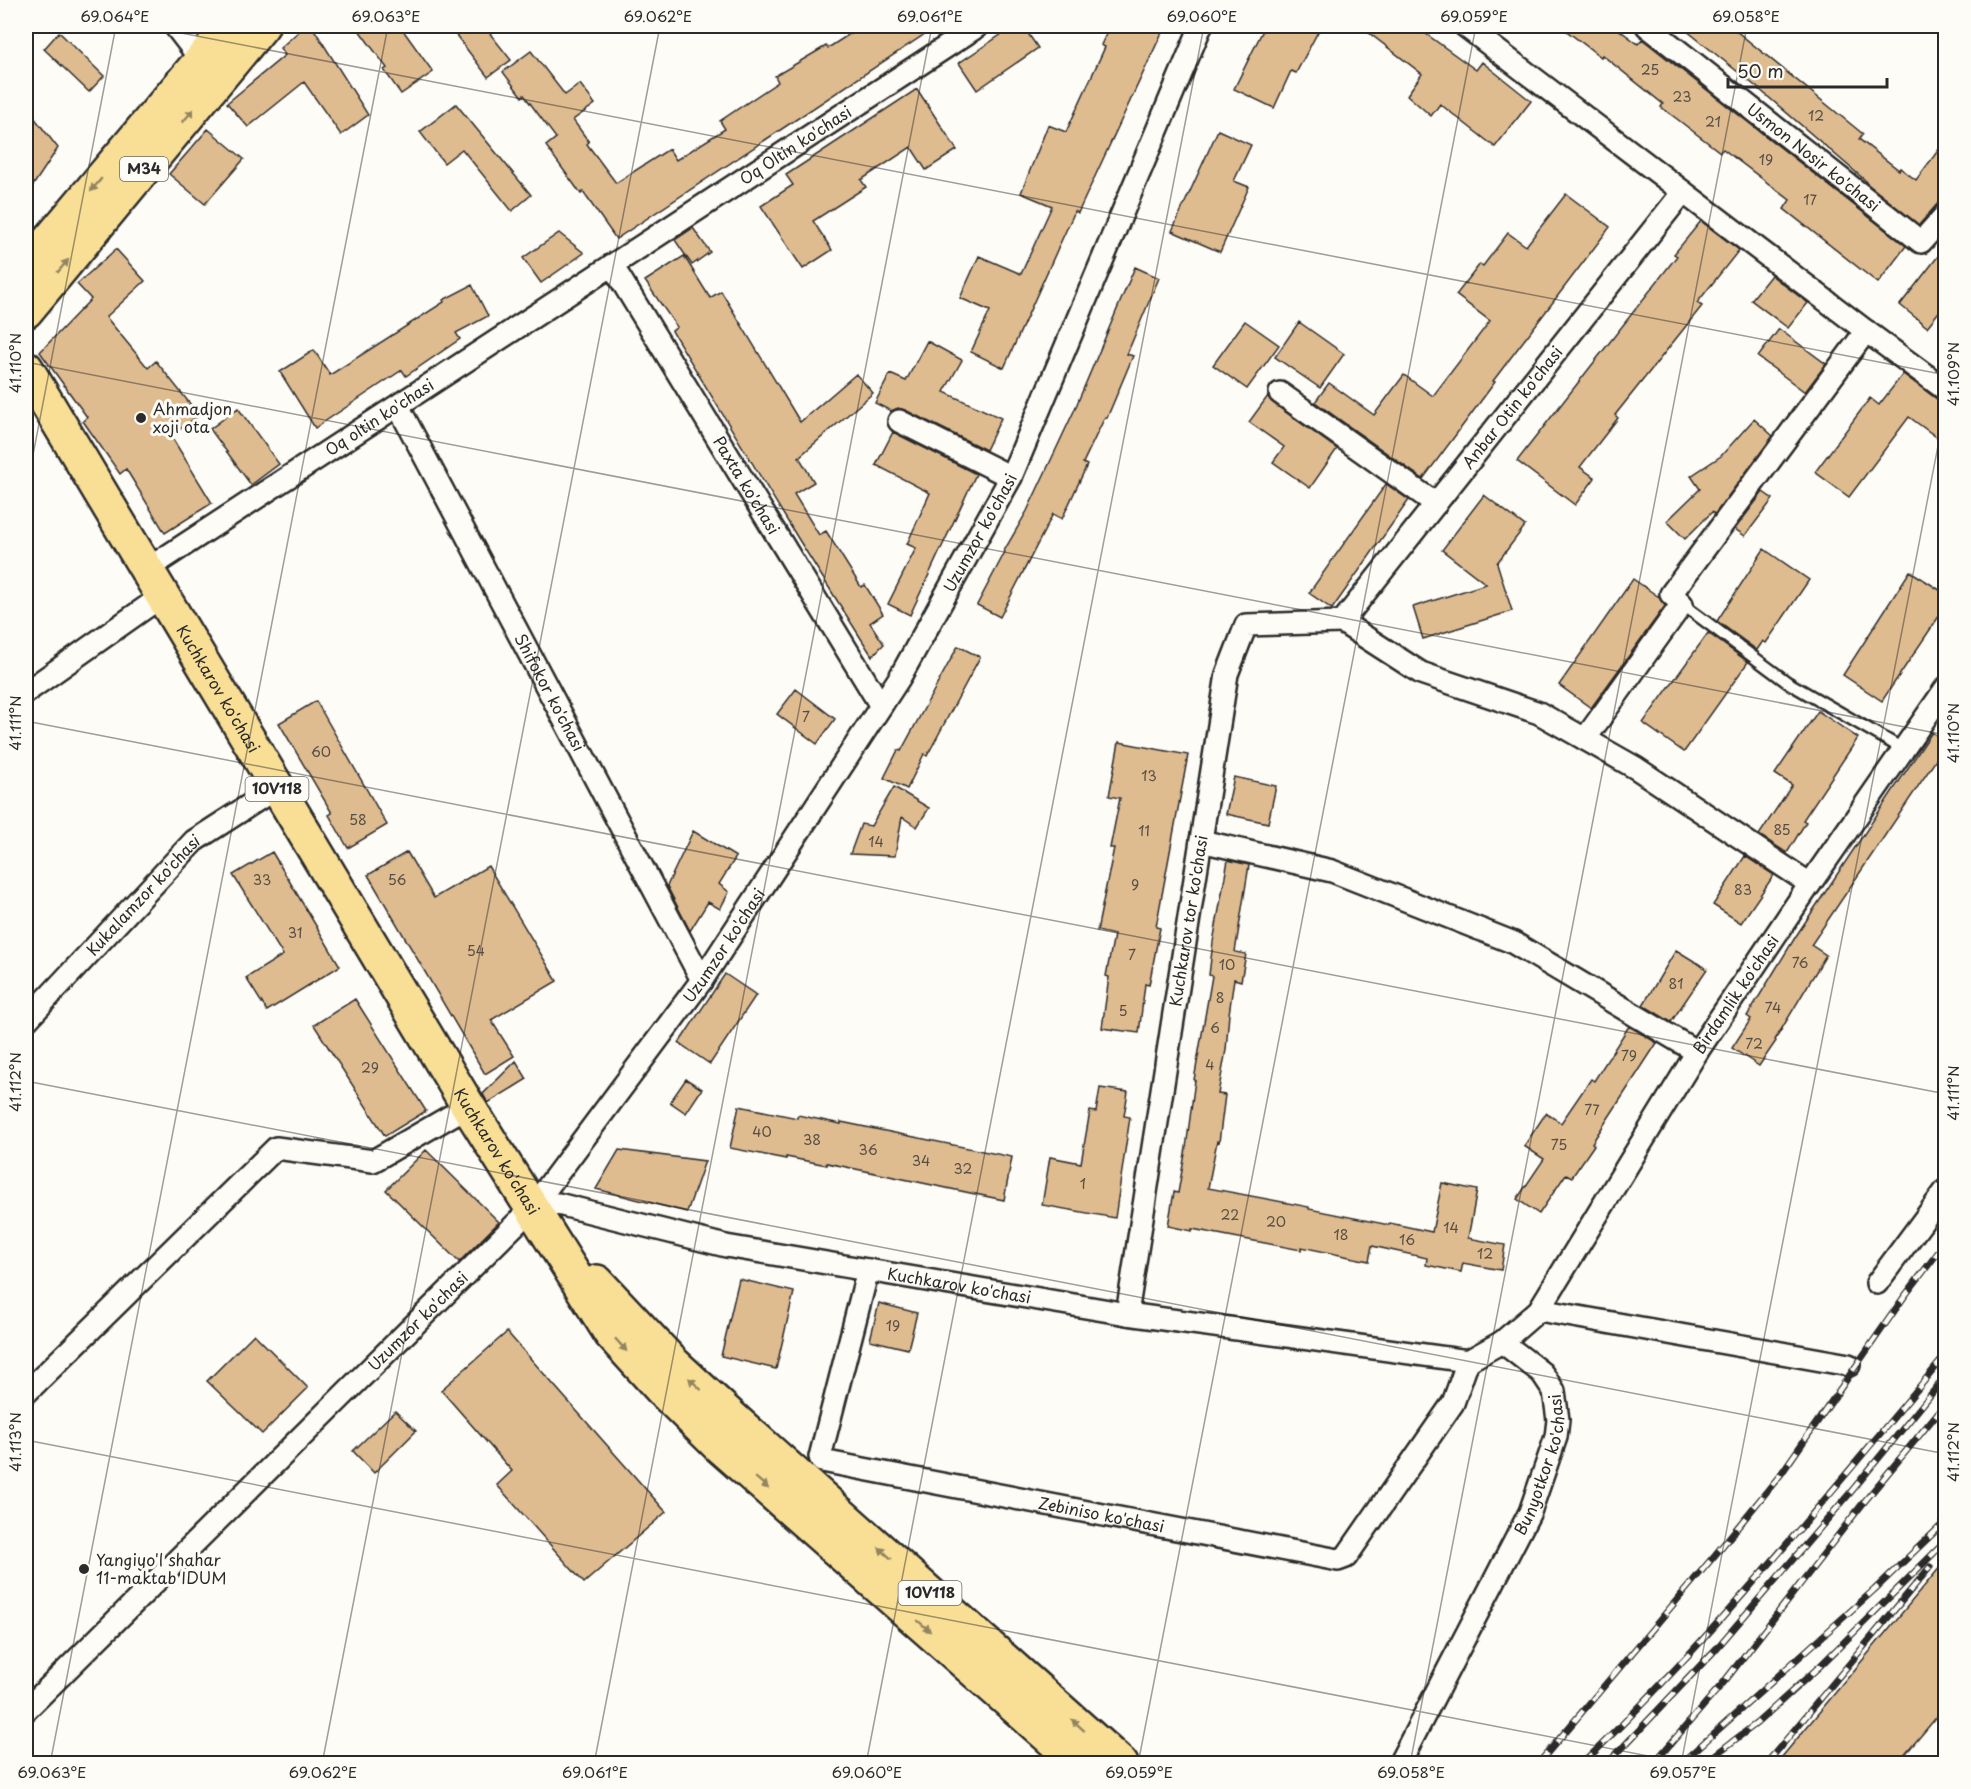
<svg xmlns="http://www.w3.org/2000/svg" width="1971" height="1789" font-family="'Playpen Sans',sans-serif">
	<rect width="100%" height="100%" fill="#fdfcf7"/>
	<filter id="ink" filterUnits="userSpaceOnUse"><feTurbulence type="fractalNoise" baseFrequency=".0167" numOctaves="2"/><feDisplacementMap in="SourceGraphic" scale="12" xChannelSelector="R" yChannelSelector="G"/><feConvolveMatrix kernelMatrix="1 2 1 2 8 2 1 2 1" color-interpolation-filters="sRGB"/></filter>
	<g filter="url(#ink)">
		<path fill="#dfbb90" stroke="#2b2b2b" stroke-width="1.5" d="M305,26h7l56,89 -27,20 -37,-53 -56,45 -21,-24 58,-48 -5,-7z
			M356,26h44l33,46 -32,22 -17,-24 3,-2z
			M449,26h35l27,34 -23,17z
			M862,26h75l-321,213 -33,-47 -2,2 -35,-48 10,-8 -32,-43 -2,2 -19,-25 28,-21 34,44 15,-11 15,20 -22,16 16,22 -2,2 29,39 53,-34 7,11 49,-31 -5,-8 58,-39 -3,-6 51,-30 2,2z
			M1014,26h9l15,22 -61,42 -18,-27z
			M1110,26h55l-87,187 -3,-2 -17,37 -54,120 -33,-16 19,-41 -30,-13 19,-42 42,18 31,-68 -31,-13 27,-68 18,7 39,-85 -4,-2z
			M1265,26h56l-25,47 -5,-2 -17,37 -40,-19z
			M1360,26h55l61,44 6,-8 49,39 -36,46 -55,-43 -9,12 -24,-21 15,-21z
			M1560,26h54l24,18 4,-5 264,207 -28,37 -94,-74 6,-9 -67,-51 -3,3 -43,-33 -16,-12 2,-3 -61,-49 -1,2z
			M1681,26h49l133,108 -4,5 40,31 1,-2 16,12 30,-40v54l-27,31 -54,-43 1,-1 -107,-92z
			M59,32l45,44 -15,16 -45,-43z
			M917,89l40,61 -31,20 -15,-23 -50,33 5,7 -53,34 19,29 -29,19 -42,-63 32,-21 -7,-10z
			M456,104l75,91 -19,16 -50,-62 -18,14 -24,-31z
			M26,107l32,41 -32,48z
			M208,129l36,30 -39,45 -36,-30z
			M1218,130l33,15 -17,36 15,6 -29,65 -48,-21z
			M1566,194l44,33 -117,154 2,1 -72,97 -108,-77 14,-19 45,32 30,-40 29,21 57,-75 -34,-26 24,-31 3,2 25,-33 18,13z
			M1701,221l38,29 -42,53 5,3 -87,109 3,3 -38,49 15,11 -20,27 -58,-44 160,-205 -3,-2z
			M693,228l17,24 -18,13 -17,-25z
			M559,233l25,20 -43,30 -18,-25z
			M1946,246v57l-19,24 -27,-22z
			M116,249l29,32 -39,36 42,51 8,-7 43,54 -28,21 41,67 -47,30 -39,-64 -6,5 -37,-53 4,-4 -47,-65 51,-53 -14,-15z
			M684,256l26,42 11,-7 79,131 56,-48 17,19 -74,64 15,25 -20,12 25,41 7,-4 35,56 4,-2 18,29 -13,9 14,21 -12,12 -73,-116 -127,-209 5,-4 -32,-46z
			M1135,267l24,11 -32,76 6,2 -26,62 -2,-1 -22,46 4,2 -25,54 -9,-5 -53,103 -23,-12 28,-53 -1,-1 23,-40 47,-100z
			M1771,275l37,28 -20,25 -37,-28z
			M472,285l16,31 -32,17 4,6 -54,37 -4,-6 -87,58 -35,-56 34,-22 16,25 114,-73 -1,-2z
			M1245,321l34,24 -32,44 -34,-24z
			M1299,322l45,32 -24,34 -45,-31z
			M1779,329l47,35 -21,28 -47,-35z
			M927,341l35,19 -18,32 57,26 -15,32 -81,-40 -7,-2 -7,3 -16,-8 15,-29 16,7z
			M1903,374l43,32v38l-37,-27 -60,80 -34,-25 55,-74 9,7z
			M1268,396l5,7 64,46 -27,39 -37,-26 11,-15 -35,-25z
			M238,408l41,56 -28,21 -41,-56z
			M1754,419l19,17 -58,78 -3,-2 -27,27 -18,-18 33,-32 -9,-13 30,-20z
			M893,432l83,42 -66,141 -22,-11 28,-56 -9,-4 23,-51 -54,-28z
			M1386,484l23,16 -77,109 -23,-16z
			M1763,492l10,7 -28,37 -10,-7z
			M1484,495l41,31 -28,37 15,48 -89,28 -10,-32 73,-23 -44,-34z
			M1764,549l45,31 -43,63 -3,-2 -6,9 -40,-29z
			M1910,571l36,23v12l-64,95 -39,-26z
			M1633,579l26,18 6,9 -74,102 -32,-23z
			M1708,633l40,29 -64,90 -41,-29z
			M958,646l22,11 -53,99 -3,-2 -17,35 -23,-11 14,-28 3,1z
			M796,689l39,30 -18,25 -40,-30z
			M316,701l71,124 -39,23 -19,-33 3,-2 -53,-90z
			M1818,711l40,27 -55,82 3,2 -19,31 -28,-18 33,-50 -17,-11z
			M1932,732l14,11v2l-135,200 15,10 -51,85 1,1 -17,25 -27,-18 19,-29 -4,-3 49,-80z
			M1119,742l69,13 -32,172 4,1 -11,57 -4,-1 -6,49 -37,-5 7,-51 -3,-1 8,-41 -17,-4 17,-83h-4l10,-50 -11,-2z
			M1234,777l42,9 -8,37 -42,-9z
			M894,787l35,21 -12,19 -15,-10 -7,39 -45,-2 11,-30 10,2z
			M693,831l43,26 -17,27 10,8 -9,17 -12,-7 -18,29 -23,-45z
			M272,852l68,114 -73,45 -21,-33 37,-23 -50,-80z
			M407,852l27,46 54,-32 69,115 -66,39 23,36 -29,18 -117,-199z
			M1745,856l29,19 -33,48 -28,-18z
			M1228,860l21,5 -14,87 11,2 -5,27 -7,-2 -5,35 -3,36 -8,44 7,1 -6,47 -2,-1 -9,47 101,19v2l80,16 1,-2 42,9 10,-49 35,7 -9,48 37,7 -4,25 -38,-7 -2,9 -35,-7 1,-7 -55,-12 -3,15 -67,-14 -1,3 -109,-21v2l-24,-5 6,-34 4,1 8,-45 9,-68h-1l18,-104 -3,-1 4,-33z
			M1676,950l31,19 -36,53 -28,-17z
			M725,974l31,21 -46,69 -31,-21z
			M355,999l71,112 -41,25 -71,-111z
			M1629,1026l28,17 -65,100 2,2 -22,32 -6,-3 -27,40 -22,-15 27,-40 -20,-13 22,-33 15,10 30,-44 3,2z
			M516,1061l11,18 -39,24 -5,-9z
			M686,1079l16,10 -16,24 -16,-11z
			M1100,1088l28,4 -4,24 6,1 -15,101 -73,-13 8,-48 31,6 9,-52 6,1z
			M739,1106l58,12 1,-3 43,9v-2l171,35 -8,43 -177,-37v2l-41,-8v2l-56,-11z
			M426,1150l73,72 -40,40 -73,-72z
			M619,1150l86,11 -18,51 -91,-23z
			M739,1279l55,13 -18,77 -55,-13z
			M879,1303l38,10 -9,36 -38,-9z
			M507,1332l159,180 -82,71 -87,-98 15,-14 -71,-81z
			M254,1334l54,54 -46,46 -55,-53z
			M395,1411l21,20 -42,42 -21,-22z
			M1946,1560v146l-49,58h-121z"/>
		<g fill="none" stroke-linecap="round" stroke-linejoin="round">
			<g stroke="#2b2b2b" stroke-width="15">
				<path id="lane" d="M1682,604l105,78 116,67"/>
			</g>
			<g stroke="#2b2b2b" stroke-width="26">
				<g id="street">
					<path d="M175,26l27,35"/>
					<path d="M1465,26l401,305 80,59"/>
					<path id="s1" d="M1647,26l274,216 25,-28"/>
					<path id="s2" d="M612,265l269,441"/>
					<path d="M1280,393l156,111"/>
					<path id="s3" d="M398,406l304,574"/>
					<path d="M899,421l112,56"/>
					<path id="s4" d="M146,570l832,-544"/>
					<path id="s5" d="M1342,622l341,-430"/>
					<path d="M1342,622l79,51 118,40 97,55 174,116"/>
					<path d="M26,692l136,-96"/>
					<path d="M1585,739l97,-135 -11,-10 195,-263"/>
					<path d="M1201,841l131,30 180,71 185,110"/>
					<path id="s6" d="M26,1021l168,-180 82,-53"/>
					<path id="s7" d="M532,1208l26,-4 168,42 401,68 341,47 34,-19"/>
					<path id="s8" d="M868,1270l-48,187 2,4 516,99 8,-3 107,-154 15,-42"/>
					<path d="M1877,1283l69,-93"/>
					<path d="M1539,1310l310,55"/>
					<path id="s9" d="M1127,1314l100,-640 19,-49 96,-3"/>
					<path d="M26,1393l250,-245 97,13 95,-55"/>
					<path id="s10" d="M26,1710l506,-502 170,-228 198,-303 111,-200 190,-451"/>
					<path id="s11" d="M1399,1764l131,-252 26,-75 2,-17 -4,-29 -12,-18 -40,-31 37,-32 158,-258 113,-168 136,-196"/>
				</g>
			</g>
			<g stroke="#2b2b2b" stroke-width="38">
				<g id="primary">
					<path d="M26,268l204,-242"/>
					<path d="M26,311l236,-285"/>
					<path id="s12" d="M26,368l442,738 143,228 51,56 56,55 362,319"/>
					<path d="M597,1282l76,81 65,60 383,341"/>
				</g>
			</g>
			<use href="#lane" stroke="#fdfcf7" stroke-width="10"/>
			<use href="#street" stroke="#fdfcf7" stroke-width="21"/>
			<use href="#primary" stroke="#f9df96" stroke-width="33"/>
			<g stroke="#2b2b2b" stroke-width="7">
				<path id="rail" d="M1538,1764l177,-209 66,-81 123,-177 42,-55
					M1582,1764c132,-127 247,-270 364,-409
					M1607,1764l109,-115 134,-156 96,-117
					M1653,1764l71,-82 140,-180 82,-99
					M1680,1764l194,-174 72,-69
					M1703,1764l54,-41 63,-57 126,-125
					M1766,1764l164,-197"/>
			</g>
			<use href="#rail" stroke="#fdfcf7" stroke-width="4.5" stroke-dasharray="14" stroke-linecap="butt"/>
		</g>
		<defs><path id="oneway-solid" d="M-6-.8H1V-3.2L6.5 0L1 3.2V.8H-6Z" transform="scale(1.5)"/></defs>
		<g fill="#928560">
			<use href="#oneway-solid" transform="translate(188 116) rotate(-50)"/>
			<use href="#oneway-solid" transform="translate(96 185) rotate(130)"/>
			<use href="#oneway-solid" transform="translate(63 266) rotate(-50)"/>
			<use href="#oneway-solid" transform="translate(621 1345) rotate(48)"/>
			<use href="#oneway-solid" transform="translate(695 1384) rotate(-137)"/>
			<use href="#oneway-solid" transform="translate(762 1483) rotate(41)"/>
			<use href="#oneway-solid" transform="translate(885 1553) rotate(-138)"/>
			<use href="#oneway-solid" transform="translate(924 1626) rotate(41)"/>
			<use href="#oneway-solid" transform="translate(1078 1725) rotate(-138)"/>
		</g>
	</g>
	<path fill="none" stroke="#2b2b2b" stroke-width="1.5" stroke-opacity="0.45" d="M145,26l1801,349M26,362l1920,373M26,491l90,-465M26,721l1920,373M26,1081l1920,373M26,1440l1663,324M50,1764l338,-1738M322,1764l338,-1738M594,1764l338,-1738M866,1764l338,-1738M1138,1764l338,-1738M1410,1764l337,-1738M1681,1764l265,-1359"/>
	<g fill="#2b2b2b" stroke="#fdfcf7" stroke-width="2">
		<circle cx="141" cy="418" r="6"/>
		<circle cx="84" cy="1569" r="6"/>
	</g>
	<g text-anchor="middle" stroke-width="6" stroke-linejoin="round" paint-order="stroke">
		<g font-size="14" fill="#584f44">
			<text x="1650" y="75">25</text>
			<text x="1682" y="102">23</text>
			<text x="1816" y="121">12</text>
			<text x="1713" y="127">21</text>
			<text x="1766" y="165">19</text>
			<text x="1810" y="205">17</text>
			<text x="806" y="722">7</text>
			<text x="321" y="757">60</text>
			<text x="1149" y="781">13</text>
			<text x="358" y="825">58</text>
			<text x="1782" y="835">85</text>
			<text x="1144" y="836">11</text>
			<text x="876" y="847">14</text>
			<text x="262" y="885">33</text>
			<text x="397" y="885">56</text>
			<text x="1135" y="890">9</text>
			<text x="1743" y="895">83</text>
			<text x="295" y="938">31</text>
			<text x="476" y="956">54</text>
			<text x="1132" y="960">7</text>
			<text x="1800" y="968">76</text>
			<text x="1227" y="970">10</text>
			<text x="1676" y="989">81</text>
			<text x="1220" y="1003">8</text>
			<text x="1773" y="1013">74</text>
			<text x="1123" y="1016">5</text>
			<text x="1215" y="1033">6</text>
			<text x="1754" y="1049">72</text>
			<text x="1629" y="1061">79</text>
			<text x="1210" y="1070">4</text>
			<text x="370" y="1073">29</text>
			<text x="1592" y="1115">77</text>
			<text x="762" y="1137">40</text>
			<text x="812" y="1145">38</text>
			<text x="1559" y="1150">75</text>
			<text x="868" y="1155">36</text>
			<text x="921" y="1166">34</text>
			<text x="963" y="1174">32</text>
			<text x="1083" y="1189">1</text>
			<text x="1230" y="1220">22</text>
			<text x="1276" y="1227">20</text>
			<text x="1451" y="1233">14</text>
			<text x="1341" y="1240">18</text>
			<text x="1407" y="1245">16</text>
			<text x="1485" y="1259">12</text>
			<text x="893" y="1331">19</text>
		</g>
		<g fill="#fdfcf7" stroke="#6a6a68" stroke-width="1.5">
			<rect x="120" y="157" width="48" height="24" rx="4.5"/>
			<rect x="245.5" y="777" width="63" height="24" rx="4.5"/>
			<rect x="898.5" y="1581" width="63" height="24" rx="4.5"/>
		</g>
		<g font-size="15" font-weight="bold" fill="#2b2b2b">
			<text x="144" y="174">M34</text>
			<text x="277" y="794">10V118</text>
			<text x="930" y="1598">10V118</text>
		</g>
		<g font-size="16" fill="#2b2b2b" stroke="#fdfcf7">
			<text dy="6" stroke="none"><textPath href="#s4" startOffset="776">Oq Oltin ko'chasi</textPath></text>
			<text dy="6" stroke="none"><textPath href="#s1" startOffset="212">Usmon Nosir ko'chasi</textPath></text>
			<text dy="6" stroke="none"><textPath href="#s5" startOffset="274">Anbar Otin ko'chasi</textPath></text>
			<text dy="6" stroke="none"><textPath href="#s4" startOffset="279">Oq oltin ko'chasi</textPath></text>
			<text dy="6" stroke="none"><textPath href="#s2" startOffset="258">Paxta ko'chasi</textPath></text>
			<text dy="6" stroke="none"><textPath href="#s10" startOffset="1524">Uzumzor ko'chasi</textPath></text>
			<text dy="6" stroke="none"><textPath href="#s12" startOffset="374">Kuchkarov ko'chasi</textPath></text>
			<text dy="6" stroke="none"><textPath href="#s3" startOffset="324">Shifokor ko'chasi</textPath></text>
			<text dy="6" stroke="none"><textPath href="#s6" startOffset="172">Kukalamzor ko'chasi</textPath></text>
			<text dy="6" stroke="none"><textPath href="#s9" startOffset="398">Kuchkarov tor ko'chasi</textPath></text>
			<text dy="6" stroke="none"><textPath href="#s10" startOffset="1038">Uzumzor ko'chasi</textPath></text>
			<text dy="6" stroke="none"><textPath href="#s11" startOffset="903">Birdamlik ko'chasi</textPath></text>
			<text dy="6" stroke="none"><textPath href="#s12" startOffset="914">Kuchkarov ko'chasi</textPath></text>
			<text dy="6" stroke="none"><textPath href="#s7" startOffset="436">Kuchkarov ko'chasi</textPath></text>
			<text dy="6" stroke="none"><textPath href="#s10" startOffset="552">Uzumzor ko'chasi</textPath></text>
			<text dy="6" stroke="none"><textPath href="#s11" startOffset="333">Bunyotkor ko'chasi</textPath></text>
			<text dy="6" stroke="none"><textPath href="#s8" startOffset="482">Zebiniso ko'chasi</textPath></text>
		</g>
		<g font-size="16" fill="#2b2b2b" stroke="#fdfcf7" text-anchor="start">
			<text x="153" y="415">Ahmadjon<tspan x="153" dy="18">xoji ota</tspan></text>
			<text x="96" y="1566">Yangiyo'l shahar<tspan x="96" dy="18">11-maktab IDUM</tspan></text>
		</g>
	</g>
	<rect width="1971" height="1789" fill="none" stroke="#fdfcf7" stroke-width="66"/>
	<path d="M1728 78v9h159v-9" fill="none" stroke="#2b2b2b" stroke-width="3"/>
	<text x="1737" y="78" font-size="18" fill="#2b2b2b" stroke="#fdfcf7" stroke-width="4.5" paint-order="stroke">50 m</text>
	<rect x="33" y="33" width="1905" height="1723" fill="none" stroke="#2b2b2b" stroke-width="2"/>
	<g font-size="15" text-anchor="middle" fill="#2b2b2b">
		<text x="115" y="22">69.064°E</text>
		<text x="386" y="22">69.063°E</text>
		<text x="658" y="22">69.062°E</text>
		<text x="930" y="22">69.061°E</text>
		<text x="1202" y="22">69.060°E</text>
		<text x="1474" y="22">69.059°E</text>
		<text x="1746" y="22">69.058°E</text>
		<text transform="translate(16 363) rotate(-90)" y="5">41.110°N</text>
		<text transform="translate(1954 374) rotate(-90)" y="5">41.109°N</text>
		<text transform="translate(16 723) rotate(-90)" y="5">41.111°N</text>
		<text transform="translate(1954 733) rotate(-90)" y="5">41.110°N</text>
		<text transform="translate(16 1082) rotate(-90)" y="5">41.112°N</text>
		<text transform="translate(1954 1093) rotate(-90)" y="5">41.111°N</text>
		<text transform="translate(16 1442) rotate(-90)" y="5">41.113°N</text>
		<text transform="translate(1954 1452) rotate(-90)" y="5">41.112°N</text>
		<text x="52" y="1778">69.063°E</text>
		<text x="323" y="1778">69.062°E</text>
		<text x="595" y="1778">69.061°E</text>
		<text x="867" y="1778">69.060°E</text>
		<text x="1139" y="1778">69.059°E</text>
		<text x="1411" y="1778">69.058°E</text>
		<text x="1683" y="1778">69.057°E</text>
	</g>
</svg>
